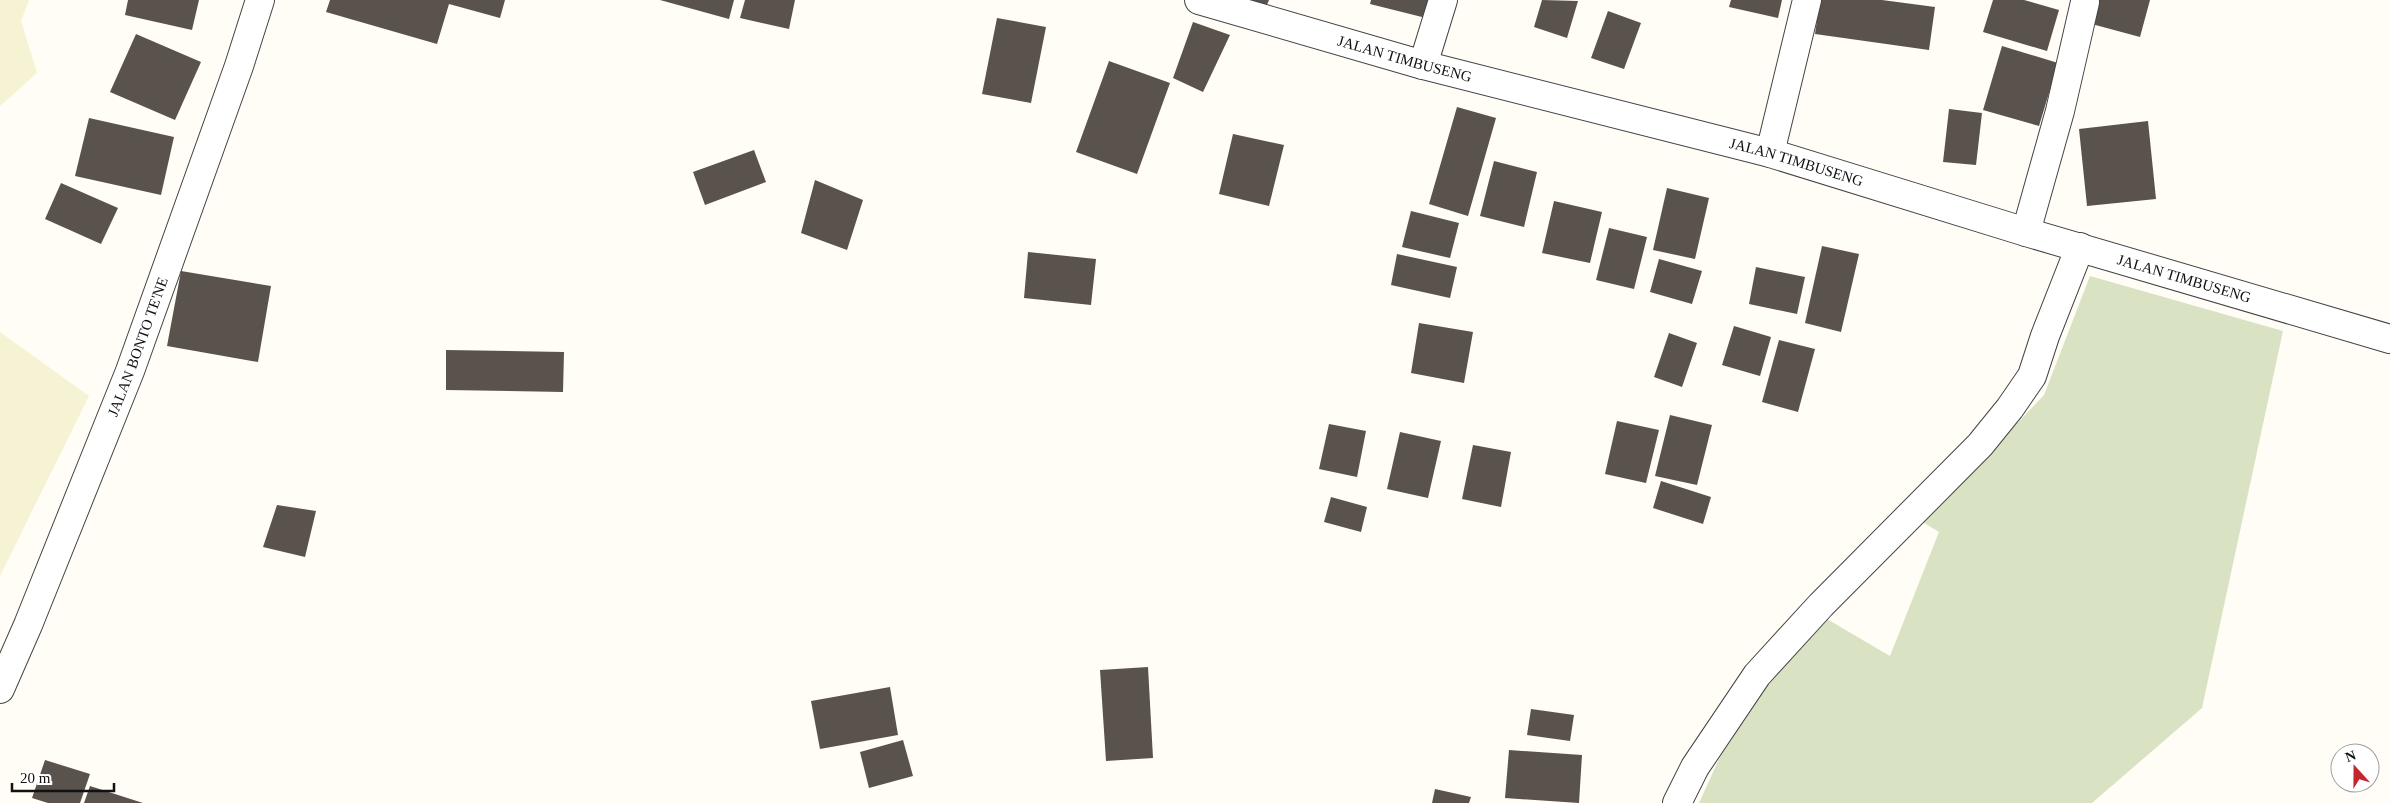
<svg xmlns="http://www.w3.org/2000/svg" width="2390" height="803" font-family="Georgia,serif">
	<rect width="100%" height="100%" fill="#fffdf5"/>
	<path fill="#f6f3d4" d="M0,0h29l-8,21 16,52 -37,33z
		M0,332l89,64 -89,180z"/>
	<path fill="#d9e3c4" d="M2090,276l193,55 -81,377 -110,95h-393l66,-145 50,-46 75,44 49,-124 -36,-22 76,-46 65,-69z"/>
	<path fill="#5a524d" d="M128,0h71l-7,30 -67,-15z
		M330,0h175l-5,18 -51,-14 -12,40 -111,-32z
		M660,0h74l-5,19z
		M745,0h50l-6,29 -49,-11z
		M1248,0h21l-3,7z
		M1371,0h59l-4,18 -56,-14z
		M1542,0l36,1 -11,37 -33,-11z
		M1731,0h51l-4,18 -49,-11z
		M1820,0h62l53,7 -6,43 -114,-16z
		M1993,0h31l35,10 -12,41 -64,-19z
		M2094,0h56l-10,37 -52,-14z
		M1608,11l33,12 -17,46 -33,-11z
		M997,18l49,9 -15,76 -49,-9z
		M1193,22l37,13 -27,57 -30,-14z
		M136,34l65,28 -26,58 -65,-28z
		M2002,46l56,17 -19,63 -56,-16z
		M1109,61l61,22 -33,91 -61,-22z
		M1457,107l39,11 -28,98 -39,-12z
		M1949,109l33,4 -6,52 -33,-3z
		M89,118l85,19 -13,58 -86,-19z
		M2148,121l8,78 -69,7 -8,-77z
		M1233,134l51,11 -15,61 -50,-12z
		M754,150l12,32 -61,23 -12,-33z
		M1494,161l43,11 -13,55 -44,-11z
		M815,180l48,20 -16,50 -46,-17z
		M61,183l57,25 -17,36 -56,-25z
		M1667,188l42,10 -14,61 -42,-9z
		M1554,201l48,11 -12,51 -48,-10z
		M1411,211l48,12 -9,35 -48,-11z
		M1609,228l38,9 -13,52 -38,-9z
		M1822,246l37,8 -18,78 -36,-9z
		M1028,252l68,7 -5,46 -67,-7z
		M1397,254l60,13 -7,31 -59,-13z
		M1659,259l43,12 -10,33 -42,-12z
		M1756,267l49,10 -8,37 -48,-10z
		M181,271l90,15 -13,76 -91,-16z
		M1419,323l54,9 -9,51 -53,-10z
		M1734,326l37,11 -11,39 -38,-11z
		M1669,333l28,10 -15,44 -28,-10z
		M1779,340l36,9 -17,63 -36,-10z
		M446,350l118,2 -1,40 -117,-2z
		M1670,415l42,10 -15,60 -42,-9z
		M1617,421l42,9 -13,53 -41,-9z
		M1329,424l37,7 -9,46 -38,-8z
		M1400,432l41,9 -13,57 -41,-9z
		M1473,445l38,7 -10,55 -39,-8z
		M1661,481l50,16 -8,27 -50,-16z
		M1331,497l36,10 -6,25 -37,-10z
		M277,505l39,6 -11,46 -42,-10z
		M1148,667l5,91 -47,3 -6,-91z
		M890,687l8,48 -78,14 -9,-48z
		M1531,709l43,6 -4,26 -43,-6z
		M903,740l10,36 -44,12 -9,-36z
		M1509,750l73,5 -3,48 -74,-5z
		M45,760l45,14 -10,29h-32l-16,-5z
		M90,786l53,17h-59z
		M1435,789l36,8 -2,6h-37z"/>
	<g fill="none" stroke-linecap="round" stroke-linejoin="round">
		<g stroke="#444" stroke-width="30">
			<g id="street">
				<path id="s1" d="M1199,0l224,65 347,88 256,79 364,107"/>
				<path d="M1423,65l20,-65"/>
				<path d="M1770,153l37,-153"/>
				<path d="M2026,232l34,-121 25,-109"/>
				<path id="s2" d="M0,689l28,-64 102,-254 109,-305 21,-66"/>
				<path d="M1677,803l18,-36 62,-92 64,-70 159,-160 30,-37 22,-32 13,-40 35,-89"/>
			</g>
		</g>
		<use href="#street" stroke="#fff" stroke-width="28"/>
	</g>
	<g text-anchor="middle" stroke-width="5" stroke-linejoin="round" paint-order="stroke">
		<g font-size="15" fill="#111" stroke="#fff">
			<text dy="5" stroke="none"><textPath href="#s1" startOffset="214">JALAN TIMBUSENG</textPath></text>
			<text dy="5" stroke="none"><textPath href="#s1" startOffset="619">JALAN TIMBUSENG</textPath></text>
			<text dy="5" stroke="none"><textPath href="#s1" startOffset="1024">JALAN TIMBUSENG</textPath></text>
			<text dy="5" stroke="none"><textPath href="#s2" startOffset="369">JALAN BONTO TE'NE</textPath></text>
		</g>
	</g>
	<g transform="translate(2355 768) rotate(339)"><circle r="24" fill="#ffffff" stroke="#a0a0a0"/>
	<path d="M0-4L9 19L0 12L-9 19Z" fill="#c4262e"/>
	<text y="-8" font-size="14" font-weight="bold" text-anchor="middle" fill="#111111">N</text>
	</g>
	<path d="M12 783v8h102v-8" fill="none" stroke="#111111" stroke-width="2.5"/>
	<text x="20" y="783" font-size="15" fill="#111111" stroke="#ffffff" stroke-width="4" paint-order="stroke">20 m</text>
</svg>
